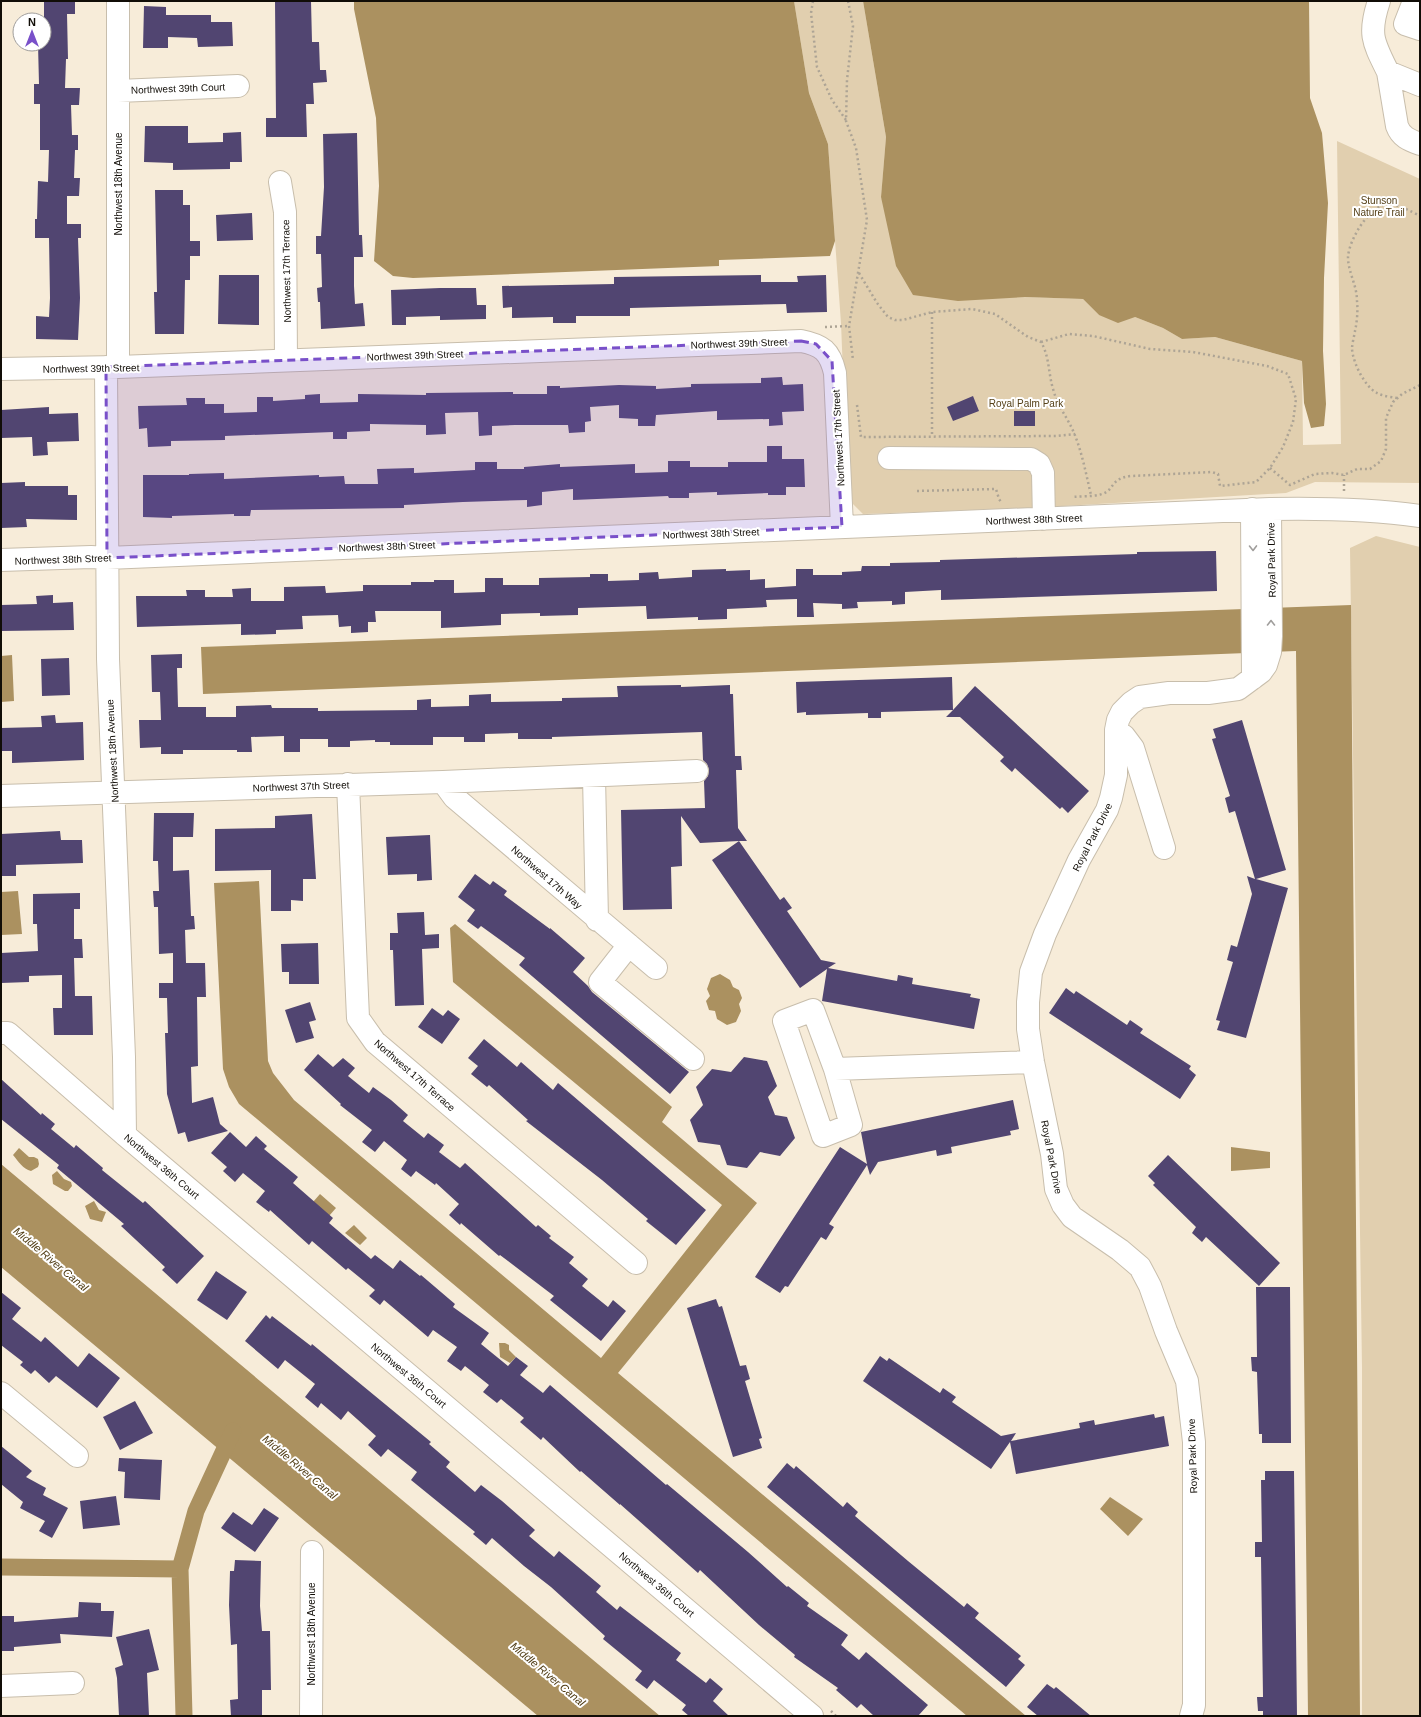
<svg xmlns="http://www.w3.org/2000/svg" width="1421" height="1717" font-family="Helvetica,sans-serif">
	<rect width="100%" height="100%" fill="#f7ecd9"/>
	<path fill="#e1cfaf" d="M794,1h69l23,136 -5,61 144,99 58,2 16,16 36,2 28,11 19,11 33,-2 87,24 1,84 38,-1 -4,-303 83,38v304l-105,-1 -29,11 -257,15 -166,6 -15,-15 -7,-176 -13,-179 -19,-51z
		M1376,536l44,11v1169h-58v-348l-12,-820z"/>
	<path fill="#ab9160" d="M354,1h440l15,92 19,51 7,97 -5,15 -111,4v6l-306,12 -20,-2 -19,-15 5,-75 -3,-68 -22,-109z
		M863,1h446l1,97 12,35 6,70 -4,75 -1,73 3,53 -2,22 -13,2 -7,-25 -2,-42 -87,-24 -33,2 -19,-11 -28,-11 -17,6 -19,-8 -16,-16 -58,-2 -67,4 -45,-6 -17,-29 -15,-69 5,-60z
		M1351,605l9,1111h-52l-12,-1065 -1093,43 -2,-47z
		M12,655l2,46 -13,1v-46z
		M259,881l9,180 5,12 21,27 307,258 121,-153 -269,-223 -3,-54 5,-4 217,183 -10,15 95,81 -139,170 408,343h-59l-728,-612 -10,-17 -6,-18 -9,-186z
		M18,891l4,43 -21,1v-43z
		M720,974l10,6 3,7 6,3 3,8 -3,6 2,7 -5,11 -9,3 -10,-6 -2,-8 -6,-1 -3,-9 4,-5 -3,-7 4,-11z
		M1231,1147l39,5v16l-39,3z
		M19,1148l10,9h5l4,2 1,5 -1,3 -7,4c-8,-2 -13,-10 -18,-16z
		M1,1164l659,552h-122l-537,-449z
		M57,1171l7,8 7,3 1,4 -4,5h-3l-12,-7 -1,-9z
		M320,1194l16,14 -7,8 -16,-14z
		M94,1201l5,9 7,2 -4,10 -12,-3 -5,-13z
		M354,1225l13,13 -7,7 -15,-12z
		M499,1343h6l4,2v5l7,7 -6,6 -10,-6z
		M1110,1497l33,22 -15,17 -28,-27z"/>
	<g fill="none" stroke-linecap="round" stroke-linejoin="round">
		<path stroke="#ab9160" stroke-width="17" d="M1,1567l179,2 16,-58 37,-80
			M180,1569l4,147"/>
	</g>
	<path fill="#514571" d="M44,1h31v13h-8l1,45h-2l-1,29h15l-1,17h-8l1,30h6v15h-3l-1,28h6l-1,18h-12v28h14v14h-3l2,60 -2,42 -42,-1v-23l13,1 1,-19 -1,-60h-14v-19h2l1,-38 10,1 1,-32h-9v-46h-6v-20h5l-1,-40h6z
		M275,1h36l1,41h7l1,28h6l1,12 -14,1 1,21h-8l1,33h-41v-19h10z
		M144,6l22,1v8h45v7h21l1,24 -35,1 -1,-9 -29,-1v11h-25z
		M145,126h43v17l35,-1v-9l18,-1 1,30h-12v7l-57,1v-7l-29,-1z
		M357,133l2,102h3l1,22h-9v29l1,18 8,-1 2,23 -44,3 -1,-27h-2l-1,-14 5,-1 -1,-33h-5v-18h5l3,-49 -1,-53z
		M155,190h28v15h7v36h10v15h-10v24h-5l-1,54h-29l-1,-42h3z
		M252,213l1,27 -36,1 -1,-26z
		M219,275h40v50l-41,-1z
		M761,275v7h37l-1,-6 29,-1 1,37 -40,1 -1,-9 -156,4v8h-54v7h-23v-6l-41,1v-11l-9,1 -1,-22 112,-2v-7z
		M440,288h36l1,17h9v14l-46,1v-4l-34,1v8h-14l-1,-35z
		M782,377l1,8 20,-1 1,27 -22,1 1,13 -14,1v-7l-52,1v-9l-61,4 -1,11h-17v-7l-19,-1v-13l-29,2 1,14 -6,1v10l-16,1 -1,-8h-53l-23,1v9l-13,1 -1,-24 -33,1 1,21 -20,1v-10l-56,-1v7l-23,1v7h-14v-7l-108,4v4l-54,1v5l-23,1 -1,-19 -8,1 -1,-23 49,-1 -1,-7h19v6h19v9l33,-1v-15h16v4l32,-2v-4l15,-1v9l38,-1v-8l68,1v-2l87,-1v2h34v-8h13v2l59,-3 37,1v3l35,-2v-3l70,-1v-5z
		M973,396l6,15 -26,10 -6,-14z
		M49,407v7l29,-1 1,28 -32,1 1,13 -15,1 -1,-19 -31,1v-28z
		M1014,411h21v15h-21z
		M767,446h15v13h22l1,28h-19v8h-18v-2l-51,2v-3l-28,1v5h-20l-1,-2 -95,4v-11l-31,3v13l-15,2v-7l-64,2 -59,3v3l-153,2 -1,6h-16v-2l-62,2v2l-29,-1v-42h46v-1l35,-1v6l95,-4v2l25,-1 1,8h33l-1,-15 37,-1v5l61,-3v-8h22v7h27v-2l36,-3v3l75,-3v9l33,-1v-11h22v6h38v-5h39z
		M25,482v4h43v9h9v25l-51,-1 1,8 -26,1v-45z
		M1216,551l1,40 -276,9v-10l-36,2v12l-13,1v-4l-35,1 1,6 -16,1v-5l-29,-1 1,14h-17v-18l-31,1 1,7 -40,2v10l-29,1v-3l-51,2 -1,-13 -68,2v7l-38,1v-3l-39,1v11l-60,3v-17h-66l1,11h-8v10l-17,1v-7l-12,1 -1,-12 -36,1 1,13 -27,1v4l-35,1v-11l-104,3 -1,-31h51l-1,-6h19v7h28l-1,-8 19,-1v13h33v-14l41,-1 1,7 37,-2v-6h48v-3h23v-2h20v13l31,-1v-14h18v7h36v-7l51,-1v-3h18v7l31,-1v-7l19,-1 1,7 33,-2v-7l34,-1v2l24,-1v10l15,-1v9l31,-2v-17h17v6h29v-3l19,-1 1,-5h28v-3l50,-1v-2l197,-6v-2z
		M53,595v8l20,-1 1,28 -73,1v-26l36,-1 -1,-8z
		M182,654v14h-5l1,39h28v10h30v-11l35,-1 1,3h46v3l99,-1v-10l14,-1v8l38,-1v-11l22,-1v8l71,-1v-3l56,-1 -1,-11 64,-1v2l49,-2v9h3l2,62h6l1,14h-6l2,58 9,13h-8l41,59 4,-3 8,11 -5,3 34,49 15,3 -8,5 69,13 1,-6 15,3 -1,6 59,10 -1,3 10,2 -6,30 -152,-28 5,-32 -27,19 -88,-128 27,-19 -39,2 -19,-27 1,50 -11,1 1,42 -49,1 -2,-100 84,-2 -1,-27 4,-5 1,-6 -2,-6 -4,-4 -1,-28 -150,5v2h-34v-6l-33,1v8h-21v-5h-31v8h-43v-3h-15v-2l-25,1v6h-22v-8h-28v13h-16v-16l-33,1 1,15h-15v-2h-54v4h-22v-7l-21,1 -1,-28h22l-1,-28h-8l-1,-37z
		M69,658l1,37 -28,1 -1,-37z
		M952,677l1,33 22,-24 114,105 -21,22 -6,-6 -2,2 -45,-41 -3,4 -12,-11 4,-4 -44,-40h-14l7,-7 -72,2v6h-13v-5l-62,2v-3l-9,1 -1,-31z
		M55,715l1,8 27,-1 1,38 -72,3v-12h-11v-23l41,-1 -1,-11z
		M1242,720l44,150 -30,9 32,9 -42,150 -29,-8 3,-9 -4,-1 17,-58 -6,-2 4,-15 6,2 15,-53 -5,-18 8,3 -20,-68 -6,2 -4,-15 5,-2 -18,-57 4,-1 -3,-9z
		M154,813h40l-1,24h-20v34l16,-1 2,46h3l1,13 -10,1 1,33h19l1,34h-9l1,69 -7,1 1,36 21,-6 7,27 8,7 -40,11 -3,-10 -7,2 -11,-40 -2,-61h3l-1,-35h-8v-15h14v-30l-14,1 -1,-47h-4l-1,-16h6l-1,-30h-5z
		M312,814l4,65h-13v22l-12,-1v11h-20v-41l-56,1v-42l60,-1v-12z
		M60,831l1,9h21l1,23 -67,2v11h-15v-42z
		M430,835l2,45 -15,1v-7l-29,1 -2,-38z
		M475,874l15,11 3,-4 14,10 -3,4 46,34v-1l35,30 -12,14 15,14 4,6 97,80 -19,22 -151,-129 6,-7 -44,-32 -3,3 -11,-8 8,-11 -17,-13z
		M80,893v16h-6v30h8l1,19h-9l1,38h17l1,39h-39l-1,-27h9v-33l-33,1v6l-28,1v-30l37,-2 -1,-27h-4v-30z
		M424,912l1,23 14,-1v14l-17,1 2,56 -29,1 -2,-56h-3v-17h8l-1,-20z
		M318,943l1,41h-30v-12h-7l-1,-28z
		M1066,988l8,6 2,-3 51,34 3,-5 13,9 -3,4 51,33 -2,3 7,6 -16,24 -131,-86z
		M310,1002l6,18 -7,2 5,16 -18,5 -11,-33z
		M432,1008l11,8 5,-6 12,9 -18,25 -24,-17z
		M484,1039l33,28 4,-5 32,28 5,-7 148,127 -30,35 -30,-24 2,-2 -46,-39 -76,-59 2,-1 -39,-35 -2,2 -16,-13 7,-8 -10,-8z
		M318,1054l15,13 10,-9 12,10 -7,8 21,17 4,-6 18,13 17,15 -5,6 21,17 4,-5 16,12 -5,7 21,16 5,-5 71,64 2,-2 13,11 -2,2 25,19 -5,6 19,16 -6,7 26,21 5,-7 13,11 -25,30 -51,-41 4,-4 -54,-41 -1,1 -38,-33 -1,2 -11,-10 10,-11 -23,-21 -1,2 -19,-14 -5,6 -10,-8 6,-9 -23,-19 -9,11 -13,-10 10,-12 -32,-25 1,-1 -37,-34z
		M744,1057l23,4 10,25 -9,11 7,18 12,2 8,21 -15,18 -20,-4 -13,16 -20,-3 -7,-20 -22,-3 -8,-22 13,-15 -7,-18 16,-18 19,3z
		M1,1079l40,36 1,-2 13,11 -4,5 23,19 2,-3 27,23 -1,2 41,33 2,-2 59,55 -27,28 -15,-14 3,-3 -44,-41 3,-2 -67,-56 2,-3 -58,-46z
		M1013,1100l6,29 -9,2 1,4 -60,12 1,6 -15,3 -1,-6 -58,12 -8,13 -3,-10 -38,59 5,3 -8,13 -5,-3 -33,50 -3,-1 -5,7 -25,-16 85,-130 27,17 -6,-32z
		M230,1132l16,15 10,-11 11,10 -3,3 34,28 -5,6 40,35 -4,5 42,36 4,-4 18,14 7,-9 20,16 1,-1 34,29 -2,3 36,26 -8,11 27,22 8,-9 12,9 -8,9 23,18 7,-8 116,100 1,-1 81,68 39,35 1,-1 21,17 -2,3 41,29 -7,10 18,15 7,-8 62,53 -10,11h-44l-13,-12 -4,4 -21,-18 2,-2 -44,-31 1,-2 -36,-30 -59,-55 -2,3 -78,-69v1l-39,-34 -1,1 -37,-35 -2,3 -21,-18 4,-4 -23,-19 -4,4 -14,-11 6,-7 -24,-19 -4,5 -14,-10 10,-14 -24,-17 -5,7 -44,-37 -4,5 -11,-9 6,-6 -27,-22 -2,2 -34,-29 -3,4 -39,-35 -1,2 -13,-10 9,-11 -22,-18 -8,9 -12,-11 4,-4 -16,-14z
		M1168,1155l112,108 -21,23 -53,-49 -4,5 -10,-9 4,-6 -43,-42 2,-2 -7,-7z
		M216,1271l31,21 -20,28 -30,-20z
		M1256,1287h34l1,156h-29v-9h-3l-2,-62 -5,-1 -1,-14h6z
		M1,1292l20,16 -9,11 29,23 4,-5 33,30 11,-14 31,25 -23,30 -41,-32 -7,7 -14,-13 -4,4 -11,-9 3,-3 -22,-17z
		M716,1299l3,8 3,-1 18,60 6,-1 4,14 -5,2 17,57 -3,1 3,9 -29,9 -46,-149z
		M266,1315l4,4 2,-3 39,30 1,-2 119,98 -2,2 21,18 -4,5 29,25 6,-7 21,16 33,29 -6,6 25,21 5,-6 42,35 -5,6 21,18 3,-4 61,47 -5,7 30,23 4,-5 13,11 -10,12 16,15h-40l-7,-6 4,-5 -32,-25 -7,9 -12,-9 7,-9 -39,-32 2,-3 -54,-49 -27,-21 -32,-28 -6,7 -13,-11 2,-2 -64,-52 6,-8 -29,-23 -7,8 -13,-12 8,-9 -28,-25 -7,9 -20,-17 -3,5 -13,-11 10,-13 -30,-24 -7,9 -33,-28z
		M880,1356l7,5 2,-3 51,35 3,-5 13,9 -4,5 49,34 15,-3 -5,8 69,-13 -1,-5 15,-3 1,5 59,-11 1,4 9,-2 5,30 -153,28 -6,-32 -19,27 -128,-88z
		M135,1401l18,32 -33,17 -17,-33z
		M1,1446l31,25 -6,6 20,11 -3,7 25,13 -16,30 -13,-7 6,-10 -25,-13 3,-6 -22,-18z
		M119,1458l43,2 -2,40 -36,-2 1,-26 -7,-1z
		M787,1463l7,6 2,-3 47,41 4,-5 11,10 -3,4 53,45 56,46 3,-4 12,10 -4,5 46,38 -3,3 7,6 -19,22 -239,-200z
		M1265,1471h29l3,245h-34v-5h-5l-1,-14h6l-2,-140h-6v-15h7l-1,-62h4z
		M116,1496l4,29 -37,4 -3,-28z
		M264,1508l15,10 -24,34 -34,-24 12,-16 19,13z
		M235,1560l26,1 -1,45 2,25h8l1,59h-9v26h-31l-1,-16 8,-1 -1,-55 -6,1 -2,-40 1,-34h4z
		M79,1602l22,1v8h13l-2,26 -52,-3 1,9 -47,4v4h-13v-35h13v6l64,-5z
		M149,1629l10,41 -12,3 2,43h-30l-2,-38 -2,-10 8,-3 -7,-28z
		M1047,1684l7,5 2,-2 35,29h-53l-11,-9z"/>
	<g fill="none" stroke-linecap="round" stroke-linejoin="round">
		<g stroke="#c8beac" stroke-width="24">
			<path id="minor" d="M1379,1c-11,33 -6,41 9,71l32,13
				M1414,1l-9,23 15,5
				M1388,72l9,54c4,11 12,14 23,18
				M118,91l120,-5
				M280,182l5,30 1,148
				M106,367l2,292 16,398 1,78
				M118,367v-366
				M1,369l117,-2 683,-26c21,4 29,10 34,32l7,154
				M889,458l142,1 8,5 4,9 1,46
				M1252,509l1,169
				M1,560l90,-3 16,1 1163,-49c51,-1 100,0 150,7
				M1116,730l8,6 9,12 31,100
				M594,776l3,144
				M443,782l11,15 202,171
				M348,784l10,234 17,24 261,221
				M1,796l442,-14 254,-11
				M629,945l-29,37 93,77
				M813,1010l22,59 16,56 -28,11 -39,-115z
				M1,1033h7l117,102 687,581
				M835,1069l198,-7
				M1,1393l76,63
				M1,1686l72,-3
				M311,1716l1,-164
				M1191,1716l3,-11v-263l-7,-61 -21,-50 -16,-45 -10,-19 -20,-17 -48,-33 -9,-12 -7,-16 -4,-35 -19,-92 -5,-33v-27l3,-30 14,-38 34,-74 28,-50 4,-12 5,-23v-45l2,-10 4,-8 9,-9 9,-6 29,-4h39l30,-4 23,-17 5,-7 4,-13 1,-16 -1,-127"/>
		</g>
		<path stroke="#ada495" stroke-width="2.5" stroke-dasharray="2 3" stroke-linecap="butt" d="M813,1l-2,12 6,54 15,33 14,20
			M848,1l5,25 -6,54 -1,41 10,27 11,72 -18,106 4,34
			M859,273l18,30 11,14 7,3h8l29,-8 40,-3 23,5 33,23 13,5c9,15 7,33 13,50 4,15 14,26 20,41 8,19 12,41 17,62
			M932,312v124
			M825,327l24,-1
			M1041,342l28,-8 24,2 57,13 43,3 74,14 21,8 8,25 -3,23 -10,25 -13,21 -14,14 -36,4 -2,-12 -6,-2 -81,4c-21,2 -16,14 -29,18 -9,3 -21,2 -30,3
			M1397,398c-6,-1 -15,-2 -20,-5 -12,-6 -24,-30 -25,-44 0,-5 2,-12 3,-18 2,-9 3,-20 2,-30 0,-16 -9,-29 -9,-44 1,-17 20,-49 38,-53 9,-1 25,7 34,12
			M857,405l4,32 196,-1 18,-2
			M1270,468l20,17 25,-11 17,-1 12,2 13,-6h13l11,-8 5,-12v-31l7,-16 9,-8 18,-9
			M917,491l79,-2 3,10 2,3
			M1344,491v-16
			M831,1711l5,5"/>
		<use href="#minor" stroke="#fff" stroke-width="22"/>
	</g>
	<defs><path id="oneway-chevron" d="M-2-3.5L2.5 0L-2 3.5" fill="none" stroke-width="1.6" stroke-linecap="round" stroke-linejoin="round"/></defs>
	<g stroke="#a09e9c">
		<use href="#oneway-chevron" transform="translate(1253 548) rotate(89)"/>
		<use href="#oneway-chevron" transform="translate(1271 623) rotate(-90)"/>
	</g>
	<path fill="#7950c9" fill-opacity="0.2" stroke="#7950c9" stroke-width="3" stroke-dasharray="8 5" stroke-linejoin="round" d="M801,341l15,3 16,17 10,166 -735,31 -1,-191z"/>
	<g text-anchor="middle" stroke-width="4" stroke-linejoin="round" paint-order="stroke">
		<g font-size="10" fill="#110d07" stroke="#fff">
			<text transform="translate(178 88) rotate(-2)" y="4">Northwest 39th Court</text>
			<text transform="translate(118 184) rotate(-90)" y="4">Northwest 18th Avenue</text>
			<text transform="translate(286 271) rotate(-91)" y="4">Northwest 17th Terrace</text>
			<text transform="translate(739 343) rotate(-2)" y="4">Northwest 39th Street</text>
			<text transform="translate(415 355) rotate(-2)" y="4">Northwest 39th Street</text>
			<text transform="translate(91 368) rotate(-1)" y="4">Northwest 39th Street</text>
			<text transform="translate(838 438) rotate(-93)" y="4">Northwest 17th Street</text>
			<text transform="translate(1034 519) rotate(-2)" y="4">Northwest 38th Street</text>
			<text transform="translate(711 533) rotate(-2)" y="4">Northwest 38th Street</text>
			<text transform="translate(387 546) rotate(-2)" y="4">Northwest 38th Street</text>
			<text transform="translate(63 559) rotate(-2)" y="4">Northwest 38th Street</text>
			<text transform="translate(1271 560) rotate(-91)" y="4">Royal Park Drive</text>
			<text transform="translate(112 751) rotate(-93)" y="4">Northwest 18th Avenue</text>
			<text transform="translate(301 786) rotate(-2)" y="4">Northwest 37th Street</text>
			<text transform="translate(1092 837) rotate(-63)" y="4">Royal Park Drive</text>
			<text transform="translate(547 877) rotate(41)" y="4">Northwest 17th Way</text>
			<text transform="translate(415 1075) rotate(41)" y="4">Northwest 17th Terrace</text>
			<text transform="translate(1052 1157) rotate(79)" y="4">Royal Park Drive</text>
			<text transform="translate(162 1166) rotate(40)" y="4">Northwest 36th Court</text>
			<text transform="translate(409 1375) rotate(40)" y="4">Northwest 36th Court</text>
			<text transform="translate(1192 1456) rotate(-92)" y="4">Royal Park Drive</text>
			<text transform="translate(657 1584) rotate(40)" y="4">Northwest 36th Court</text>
			<text transform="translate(311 1634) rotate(-90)" y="4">Northwest 18th Avenue</text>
		</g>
		<g font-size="10" fill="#554119" stroke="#fff">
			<text x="1379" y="204">Stunson<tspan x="1379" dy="12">Nature Trail</tspan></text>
			<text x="1026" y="407">Royal Palm Park</text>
		</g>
		<g font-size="11" font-style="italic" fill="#4f3b13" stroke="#fff">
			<text transform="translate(51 1259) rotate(40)" y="4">Middle River Canal</text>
			<text transform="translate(300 1467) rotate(40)" y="4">Middle River Canal</text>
			<text transform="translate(548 1674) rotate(40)" y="4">Middle River Canal</text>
		</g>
	</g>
	<rect width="1421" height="1717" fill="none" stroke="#110d07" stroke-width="4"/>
	<g transform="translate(32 32)"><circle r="19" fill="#ffffff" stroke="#a09e9c"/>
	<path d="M0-3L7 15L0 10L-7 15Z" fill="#7950c9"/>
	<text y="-6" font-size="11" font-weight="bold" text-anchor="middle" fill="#110d07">N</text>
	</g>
</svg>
